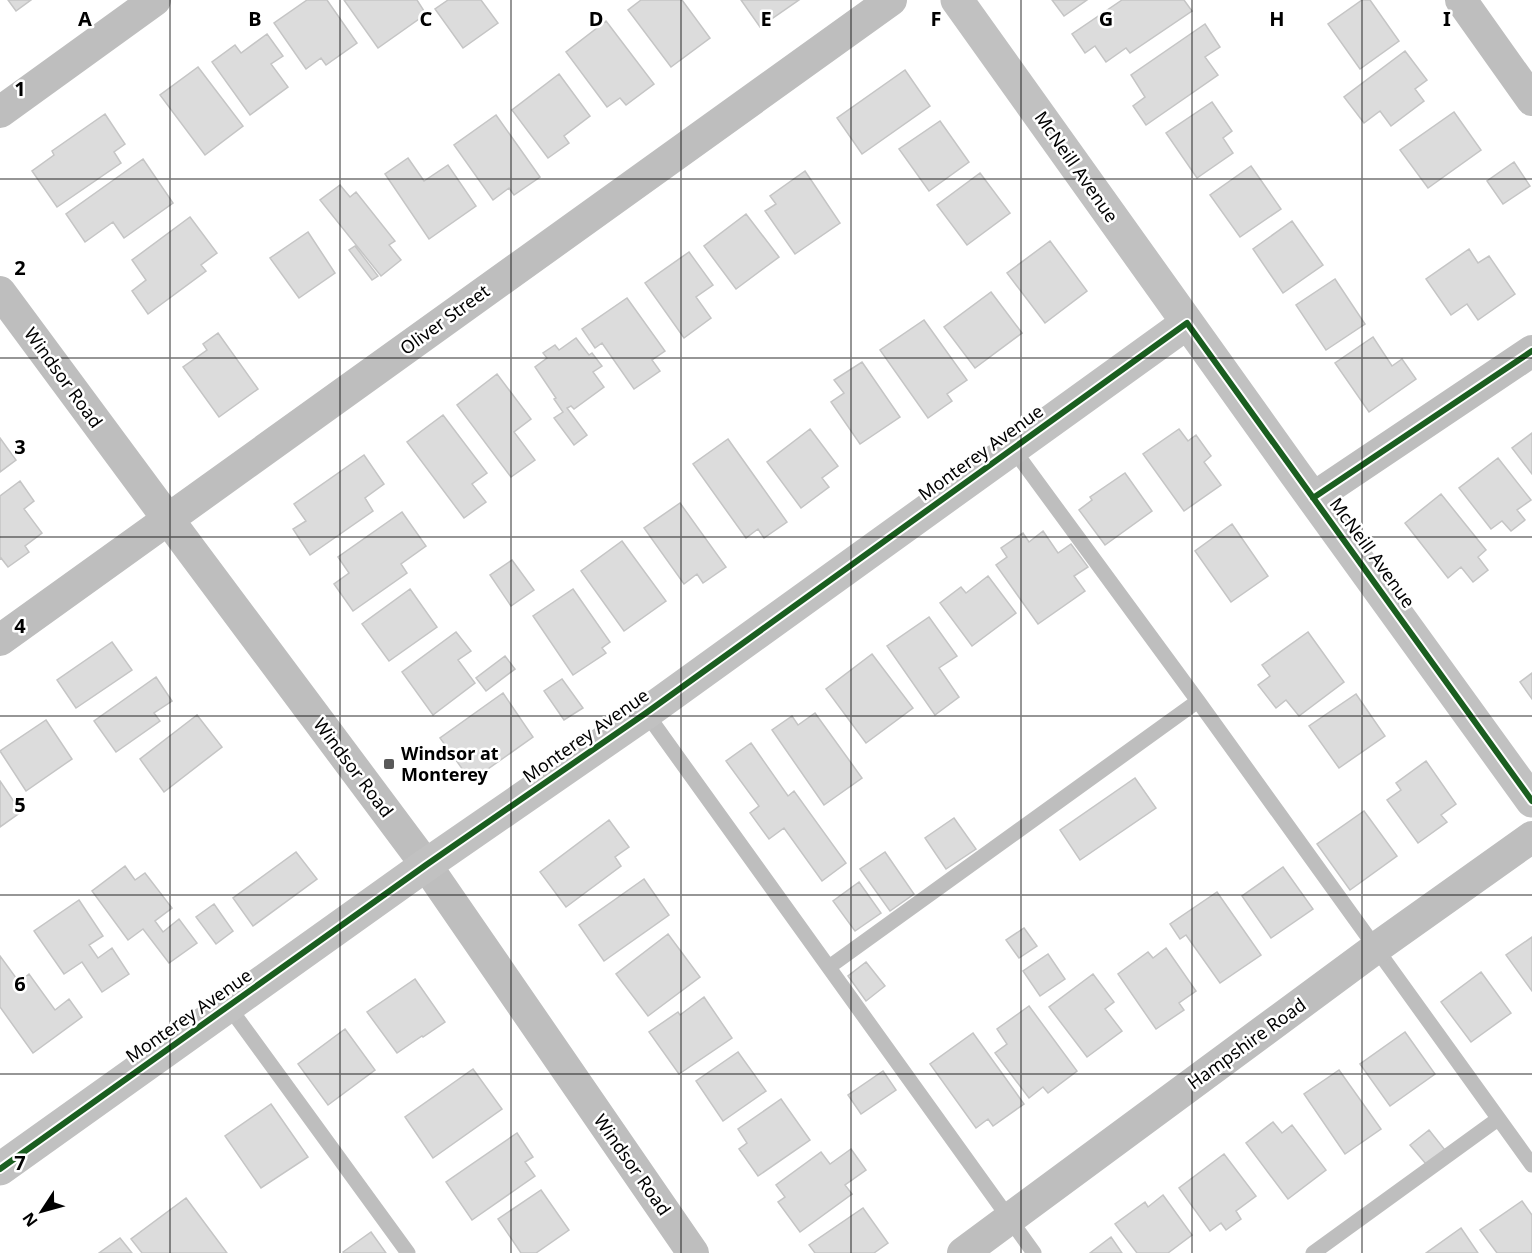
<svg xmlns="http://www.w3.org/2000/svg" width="1532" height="1253" font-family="'Noto Sans',sans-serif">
	<rect width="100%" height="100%" fill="#fff"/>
	<path fill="#dcdcdc" stroke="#c5c5c5" stroke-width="1.5" d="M8,0h23l-15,11z
		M307,0h20l30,43 -31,22 -5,-7 -15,11 -32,-46z
		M344,0h73l9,14 -48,34z
		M448,0h33l17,23 -35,25 -28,-39z
		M641,0h41l28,38 -39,29 -43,-57z
		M741,0h58l-39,27z
		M1052,0h35l-23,16z
		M1122,0h62l8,11 -62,42 -4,-5 -20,14 -11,-16 -10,7 -13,-19z
		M1362,0h8l29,41 -39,28 -32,-45z
		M606,21l48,63 -28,21 -6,-7 -13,9 -41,-55z
		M1205,24l15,23 -15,10 13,18 -72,50 -13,-19 12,-9 -14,-22z
		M267,34l16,22 -12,8 17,23 -38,28 -38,-53 23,-17 6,8z
		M1405,51l22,29 -12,9 9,12 -33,25 -11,-15 -16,12 -20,-26z
		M198,67l45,59 -38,29 -45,-60z
		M905,70l25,36 -68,48 -25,-36z
		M559,74l31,42 -26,20 5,7 -21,15 -36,-48z
		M1212,102l20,29 -9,7 10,15 -36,25 -31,-45z
		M1454,112l27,38 -53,38 -28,-38z
		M105,114l20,30 -11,8 7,11 -64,44 -25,-36 22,-16 -2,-4z
		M496,115l44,62 -26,18 -5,-7 -16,12 -39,-55z
		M940,121l29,41 -40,29 -30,-42z
		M408,158l16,23 24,-16 28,41 -47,33 -44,-65z
		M143,159l30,44 -49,35 -11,-16 -28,20 -19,-28z
		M1514,162l16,24 -27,18 -16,-23z
		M1251,166l30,43 -41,28 -30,-42z
		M805,171l35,52 -45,31 -30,-43 11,-7 -6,-8z
		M980,173l30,40 -43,32 -30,-40z
		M340,185l10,12 6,-5 39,49 -6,4 12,15 -20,16 -61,-76z
		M746,214l33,43 -43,32 -32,-43z
		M190,217l27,36 -16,12 5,6 -58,43 -16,-23 14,-11 -14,-20z
		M1292,221l31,44 -40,28 -30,-44z
		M308,232l27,41 -36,25 -29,-40z
		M1050,241l37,50 -42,32 -38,-50z
		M355,246l23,30 -6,4 -23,-30z
		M1469,249l9,14 11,-7 26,38 -37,26 -11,-16 -16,11 -25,-36z
		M689,252l24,33 -17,12 15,21 -27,20 -39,-55z
		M1335,279l30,45 -39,26 -30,-45z
		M991,292l31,41 -47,35 -31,-41z
		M627,298l38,53 -13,9 8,11 -26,18 -32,-46 -7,5 -13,-19z
		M924,320l43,60 -20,14 5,7 -24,17 -48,-68z
		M218,333l40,56 -39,28 -36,-50 24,-17 -4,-6z
		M1373,337l19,29 10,-7 14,20 -47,33 -34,-49z
		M576,338l13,17 3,-2 10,13 -9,6 11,15 -30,22 -3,-3 -4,2 20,27 -13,10 -20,-27 9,-6 -9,-13 2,-1 -21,-31 12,-9 -4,-5 12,-8 4,5z
		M862,362l38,55 -40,27 -29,-42 13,-9 -10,-13z
		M497,374l34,45 -17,13 21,28 -24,17 -54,-72z
		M443,415l44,58 -15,11 14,18 -22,16 -57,-76z
		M810,429l28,37 -16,12 7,9 -28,21 -34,-46z
		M1179,429l9,12 8,-6 15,21 -7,6 17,23 -37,26 -41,-57z
		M1532,433v41l-20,-26z
		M0,438l16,22 -16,12z
		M728,439l59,83 -23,16 -6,-9 -12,9 -53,-74z
		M364,455l20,29 -19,14 8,13 -63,44 -17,-26 13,-8 -12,-17z
		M1498,458l33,42 -14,10 8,10 -14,11 -9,-10 -11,8 -32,-41z
		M1125,473l27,38 -47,34 -26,-35 13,-10 -2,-3z
		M20,481l14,20 -10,8 18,24 -17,13 4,6 -21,15 -7,-9 -1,1v-63z
		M1441,494l45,56 -8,7 10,13 -15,12 -12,-15 -13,11 -43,-55z
		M680,503l46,64 -23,16 -6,-9 -13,10 -40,-56z
		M402,512l24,34 -25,18 6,9 -54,38 -19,-27 15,-11 -11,-16z
		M1232,524l36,52 -37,26 -36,-51z
		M1043,531l15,22 13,-9 17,23 -14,9 11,15 -47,33 -42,-59 11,-8 -6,-9 22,-15 6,9z
		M622,541l44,60 -42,30 -43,-60z
		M512,560l22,30 -23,16 -21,-31z
		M988,576l28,37 -44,33 -32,-43 21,-16 5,6z
		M410,589l27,38 -48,34 -27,-37z
		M573,589l37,53 -8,6 4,5 -33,22 -40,-59z
		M929,617l28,39 -18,12 20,29 -24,18 -48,-69z
		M456,632l15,19 -13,9 17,23 -42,32 -31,-43z
		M1308,632l36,50 -45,34 -13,-16 -10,8 -18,-23 12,-9 -8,-11z
		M112,642l20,28 -56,38 -19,-28z
		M872,654l41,54 -47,35 -40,-54z
		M505,656l10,13 -29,22 -10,-13z
		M1532,673v26l-12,-17z
		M156,677l16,24 -18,12 6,8 -44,31 -22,-31z
		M562,679l21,29 -19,12 -20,-29z
		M503,693l30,44 -62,44 -31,-43z
		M1356,694l29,42 -46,32 -30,-42z
		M815,713l47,65 -38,27 -52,-75 20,-14 6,9z
		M197,715l25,32 -58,45 -24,-33z
		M46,720l26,39 -46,32 -26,-40z
		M751,743l37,53 6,-5 52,72 -24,18 -38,-53 -15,11 -19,-26 9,-7 -33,-45z
		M1426,761l30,43 -15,11 6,7 -29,21 -31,-43 14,-10 -5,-7z
		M1135,778l21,30 -76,52 -20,-30z
		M0,781l21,31 -21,15z
		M1364,811l33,45 -47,34 -33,-46z
		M954,818l22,31 -30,20 -21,-31z
		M609,820l20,27 -14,10 6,9 -55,41 -26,-35z
		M296,852l21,27 -64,47 -20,-28z
		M885,852l29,42 -24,17 -30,-42z
		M125,866l10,14 10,-7 27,35 -17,13 8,11 16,-13 18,24 -28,20 -26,-34 -15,11 -36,-49z
		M1283,867l30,42 -42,29 -29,-42z
		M644,879l25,36 -65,46 -25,-36z
		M859,882l22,31 -26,18 -22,-30z
		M1217,892l44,63 -41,28 -34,-48 -6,4 -10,-15z
		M79,900l24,36 -14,9 9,13 14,-10 17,26 -27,18 -20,-30 -18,12 -30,-43z
		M214,904l19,27 -17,13 -20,-27z
		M1024,928l13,18 -18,12 -13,-18z
		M668,934l32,43 -52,39 -32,-42z
		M1532,937v54l-26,-36z
		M1166,948l30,43 -17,12 5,7 -28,19 -38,-55 30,-22 5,6z
		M1048,954l17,25 -25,17 -17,-25z
		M0,956l19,26 10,-8 26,36 14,-11 13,18 -49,36 -33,-46z
		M866,962l19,24 -19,15 -18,-25z
		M1481,972l30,41 -40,29 -30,-40z
		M1093,974l21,28 -9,7 17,22 -35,26 -38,-50z
		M415,979l30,43 -22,15 -1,-1 -25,17 -30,-41z
		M704,997l28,41 -53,36 -30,-42 29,-20 2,3z
		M1029,1006l48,65 -29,22 -5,-6 -14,11 -34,-45 12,-9 -10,-15z
		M345,1029l30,41 -47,35 -30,-41z
		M1405,1032l30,42 -45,32 -30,-42z
		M973,1033l51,71 -31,22 -5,-7 -12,9 -46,-64z
		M738,1052l28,39 -43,30 -27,-40z
		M473,1069l29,40 -69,49 -28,-41z
		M1339,1070l42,59 -36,25 -41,-60z
		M883,1071l13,19 -35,24 -13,-19z
		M781,1099l29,41 -52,36 -19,-27 8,-6 -9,-14z
		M271,1104l37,53 -47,31 -36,-52z
		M1273,1122l9,11 10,-8 34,45 -38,29 -42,-56z
		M1429,1130l16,20 -19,14 -16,-19z
		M517,1133l16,24 -8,5 10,14 -63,44 -26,-38z
		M851,1149l15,21 -21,15 7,9 -52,38 -22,-30 7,-5 -9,-12 45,-33 9,12z
		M1224,1154l32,42 -20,15 5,8 -15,11 -5,-7 -11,8 -31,-43z
		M541,1190l28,40 -33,23h-15l-23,-34z
		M1163,1195l29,40 -24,18h-31l-22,-29 30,-22 3,5z
		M186,1198l41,55h-85l-11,-14z
		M1522,1201l10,14v38h-35l-17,-23z
		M863,1208l25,35 -14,10h-59l-6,-8z
		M1461,1228l17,25h-52z
		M371,1232l15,21h-42l-1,-1z
		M1111,1237l11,16h-32z
		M120,1238l12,15h-33z"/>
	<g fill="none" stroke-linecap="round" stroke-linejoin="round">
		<path stroke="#bebebe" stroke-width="15" d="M1013,449l185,252 334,464
			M646,713l388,540
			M829,967l369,-266
			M229,1007l179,246
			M1313,1253l185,-134"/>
		<path stroke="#bebebe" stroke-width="32" d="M1461,0l71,100
			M0,112l155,-112
			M0,292l182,246 244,327 267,388
			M1313,498l219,-147
			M0,640l891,-640
			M963,1253l413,-305 156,-111"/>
		<path stroke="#c1c1c1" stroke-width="33" d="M957,0l337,472 238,329
			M0,1169l426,-304 220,-152 541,-390"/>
		<g stroke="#fff" stroke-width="10">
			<path id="cycleway" d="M1313,498l219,-147
				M0,1169l426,-304 220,-152 541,-390 345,478"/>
		</g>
		<use href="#cycleway" stroke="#1b5e20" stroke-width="6"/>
	</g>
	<path fill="none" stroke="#000" stroke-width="1.5" stroke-opacity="0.55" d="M170,0v1253M340,0v1253M511,0v1253M681,0v1253M851,0v1253M1021,0v1253M1192,0v1253M1362,0v1253M0,179h1532M0,358h1532M0,537h1532M0,716h1532M0,895h1532M0,1074h1532"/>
	<rect fill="#595959" stroke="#fff" stroke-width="2" x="383" y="758" width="12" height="12" rx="3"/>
	<g text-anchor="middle" stroke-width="5" stroke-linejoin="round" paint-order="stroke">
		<g font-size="18" fill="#000" stroke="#fff">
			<text transform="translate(1076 167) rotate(55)" y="6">McNeill Avenue</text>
			<text transform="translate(445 320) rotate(-36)" y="6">Oliver Street</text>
			<text transform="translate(63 378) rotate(54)" y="6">Windsor Road</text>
			<text transform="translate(981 453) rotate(-36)" y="6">Monterey Avenue</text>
			<text transform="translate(1372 553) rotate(54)" y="6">McNeill Avenue</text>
			<text transform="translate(586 736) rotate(-35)" y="6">Monterey Avenue</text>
			<text transform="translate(353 768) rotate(53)" y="6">Windsor Road</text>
			<text transform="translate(189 1016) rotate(-35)" y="6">Monterey Avenue</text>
			<text transform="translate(1247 1044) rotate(-36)" y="6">Hampshire Road</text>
			<text transform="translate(632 1165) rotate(55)" y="6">Windsor Road</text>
		</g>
		<g font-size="18" font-weight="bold" fill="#000" stroke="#fff" text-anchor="start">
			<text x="401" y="760">Windsor at<tspan x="401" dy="21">Monterey</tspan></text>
		</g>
	</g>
	<g font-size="20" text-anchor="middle" font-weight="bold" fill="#000" stroke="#fff" stroke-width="5" stroke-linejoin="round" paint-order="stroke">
		<text x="85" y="26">A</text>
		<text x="255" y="26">B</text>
		<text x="426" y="26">C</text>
		<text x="596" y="26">D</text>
		<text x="766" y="26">E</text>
		<text x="936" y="26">F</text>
		<text x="1106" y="26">G</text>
		<text x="1277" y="26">H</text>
		<text x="1447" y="26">I</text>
		<text x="20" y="96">1</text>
		<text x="20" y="275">2</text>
		<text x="20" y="454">3</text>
		<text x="20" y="633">4</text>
		<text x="20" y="812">5</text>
		<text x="20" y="991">6</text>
		<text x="20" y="1170">7</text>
	</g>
	<g transform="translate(42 1211) rotate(234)" stroke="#ffffff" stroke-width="4.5" paint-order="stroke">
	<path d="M0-4.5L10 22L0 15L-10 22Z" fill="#000000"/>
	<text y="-9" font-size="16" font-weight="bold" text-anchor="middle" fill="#000000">N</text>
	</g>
</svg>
